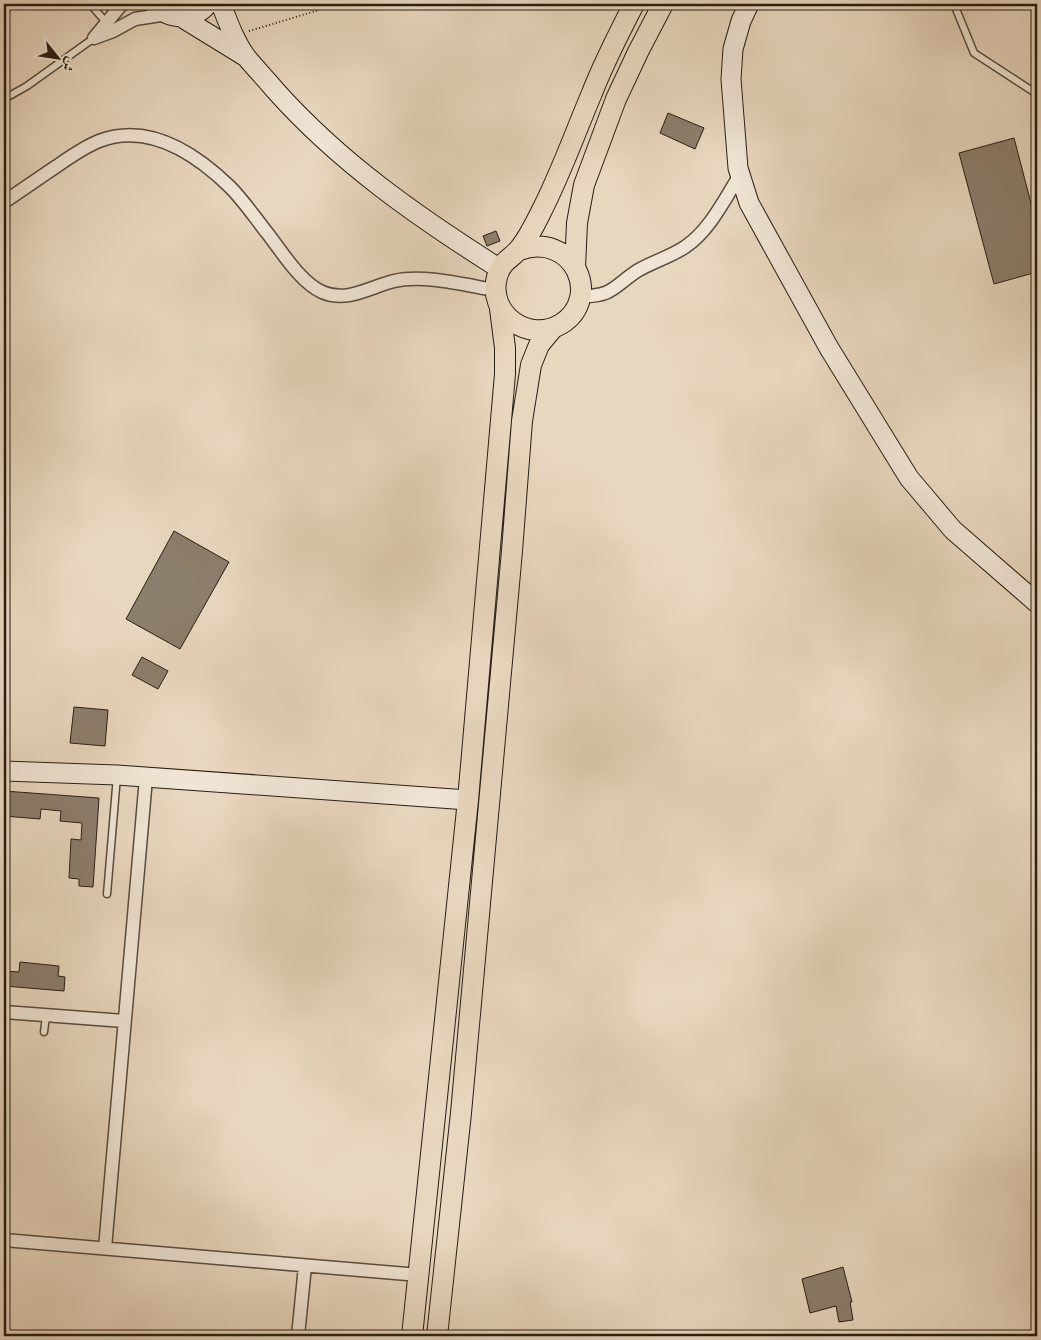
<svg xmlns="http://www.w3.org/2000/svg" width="1041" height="1340" font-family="'Gentium Book Plus',Amiri,serif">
	<rect width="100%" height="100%" fill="#e8d7bf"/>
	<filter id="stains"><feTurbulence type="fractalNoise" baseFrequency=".004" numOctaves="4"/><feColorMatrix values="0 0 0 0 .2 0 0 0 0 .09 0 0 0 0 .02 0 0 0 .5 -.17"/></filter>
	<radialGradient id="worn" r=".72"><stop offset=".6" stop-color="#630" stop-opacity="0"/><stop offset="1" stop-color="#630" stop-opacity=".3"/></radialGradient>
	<path fill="#8c7e6c" stroke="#281e13" d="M668,113l36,15 -9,21 -35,-16z
		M1014,138l23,88v46l-43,12 -35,-131z
		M496,231l4,10 -13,5 -4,-10z
		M174,531l55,31 -49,87 -54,-30z
		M142,657l26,14 -10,18 -26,-14z
		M74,707l34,3 -3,36 -35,-3z
		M4,791l95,7 -6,89 -14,-1v-7l-10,-1 2,-39 10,1 1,-17 -22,-2 1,-10 -20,-2 -1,10 -36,-3z
		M20,962l39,4 -1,10 7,1 -1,14 -60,-5v-15l15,1z
		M843,1267l9,35h-2l3,18 -14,2 -3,-16 -26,7 -8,-34z"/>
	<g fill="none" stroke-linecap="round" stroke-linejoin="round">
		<g stroke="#584c3e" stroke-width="9">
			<path id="lane" d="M90,4l16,18
				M954,4l20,49 63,41
				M4,99l23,-13 67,-48
				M107,894l10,-118
				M44,1032l2,-16"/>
		</g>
		<g stroke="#584c3e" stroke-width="15">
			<path id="street" d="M122,4l-28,34 19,-7 22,-12 32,-5
				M4,202c18,-12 35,-24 53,-36 13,-9 27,-19 42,-25 50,-19 97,13 131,46 14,14 26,32 38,47 14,18 33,49 54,58 25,11 48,-5 72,-11 30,-7 71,4 101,9
				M580,296c32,1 33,-9 57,-25 15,-9 33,-14 48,-24 25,-17 39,-47 55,-72
				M4,1012l120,9
				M4,1240l415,35
				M105,1248l41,-470
				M298,1336l7,-70"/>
		</g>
		<g stroke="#281e13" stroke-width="21">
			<path id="secondary" d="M154,4c15,17 40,17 54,0
				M221,4c7,18 14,38 26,54 9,11 19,21 28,32 65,73 143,127 225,179
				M749,4l-8,17 -8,28 -2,30 7,89 11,35 80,145 80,130 44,52 84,73
				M181,17l65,40
				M4,771l113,4 351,25"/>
		</g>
		<g stroke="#281e13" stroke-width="22">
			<path id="primary" d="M519,250c55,-19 84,48 42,74 -33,20 -74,-11 -64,-47 5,-18 15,-18 23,-29 9,-11 15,-24 21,-36 20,-39 34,-79 51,-119 12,-31 27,-60 42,-89
				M575,268l2,-45 7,-38 32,-86 22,-47 25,-48
				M412,1336l56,-536 37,-426v-26l-5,-39
				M437,1336l24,-223 51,-562 10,-130 9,-56 8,-20 14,-17"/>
		</g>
		<path stroke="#281e13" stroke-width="2" stroke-dasharray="1 2.5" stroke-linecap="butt" d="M249,31l90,-27"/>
		<use href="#lane" stroke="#f0e5d5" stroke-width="6"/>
		<use href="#street" stroke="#f0e5d5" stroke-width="12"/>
		<use href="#secondary" stroke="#f0e5d5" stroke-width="19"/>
		<use href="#primary" stroke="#e8d7bf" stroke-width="20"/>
	</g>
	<rect width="1041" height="1340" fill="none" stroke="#e8d7bf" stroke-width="20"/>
	<rect x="5" y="5" width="1031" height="1330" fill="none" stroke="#281e13" stroke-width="2.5"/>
	<rect x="10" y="10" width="1021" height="1320" fill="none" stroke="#281e13"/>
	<g transform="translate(58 58) rotate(120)" stroke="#f0e5d5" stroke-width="4" paint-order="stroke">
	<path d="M0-4L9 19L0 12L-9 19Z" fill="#281e13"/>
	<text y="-8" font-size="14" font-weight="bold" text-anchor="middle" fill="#281e13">ش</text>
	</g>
	<rect width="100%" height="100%" filter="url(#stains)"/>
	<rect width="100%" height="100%" fill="url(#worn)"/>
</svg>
